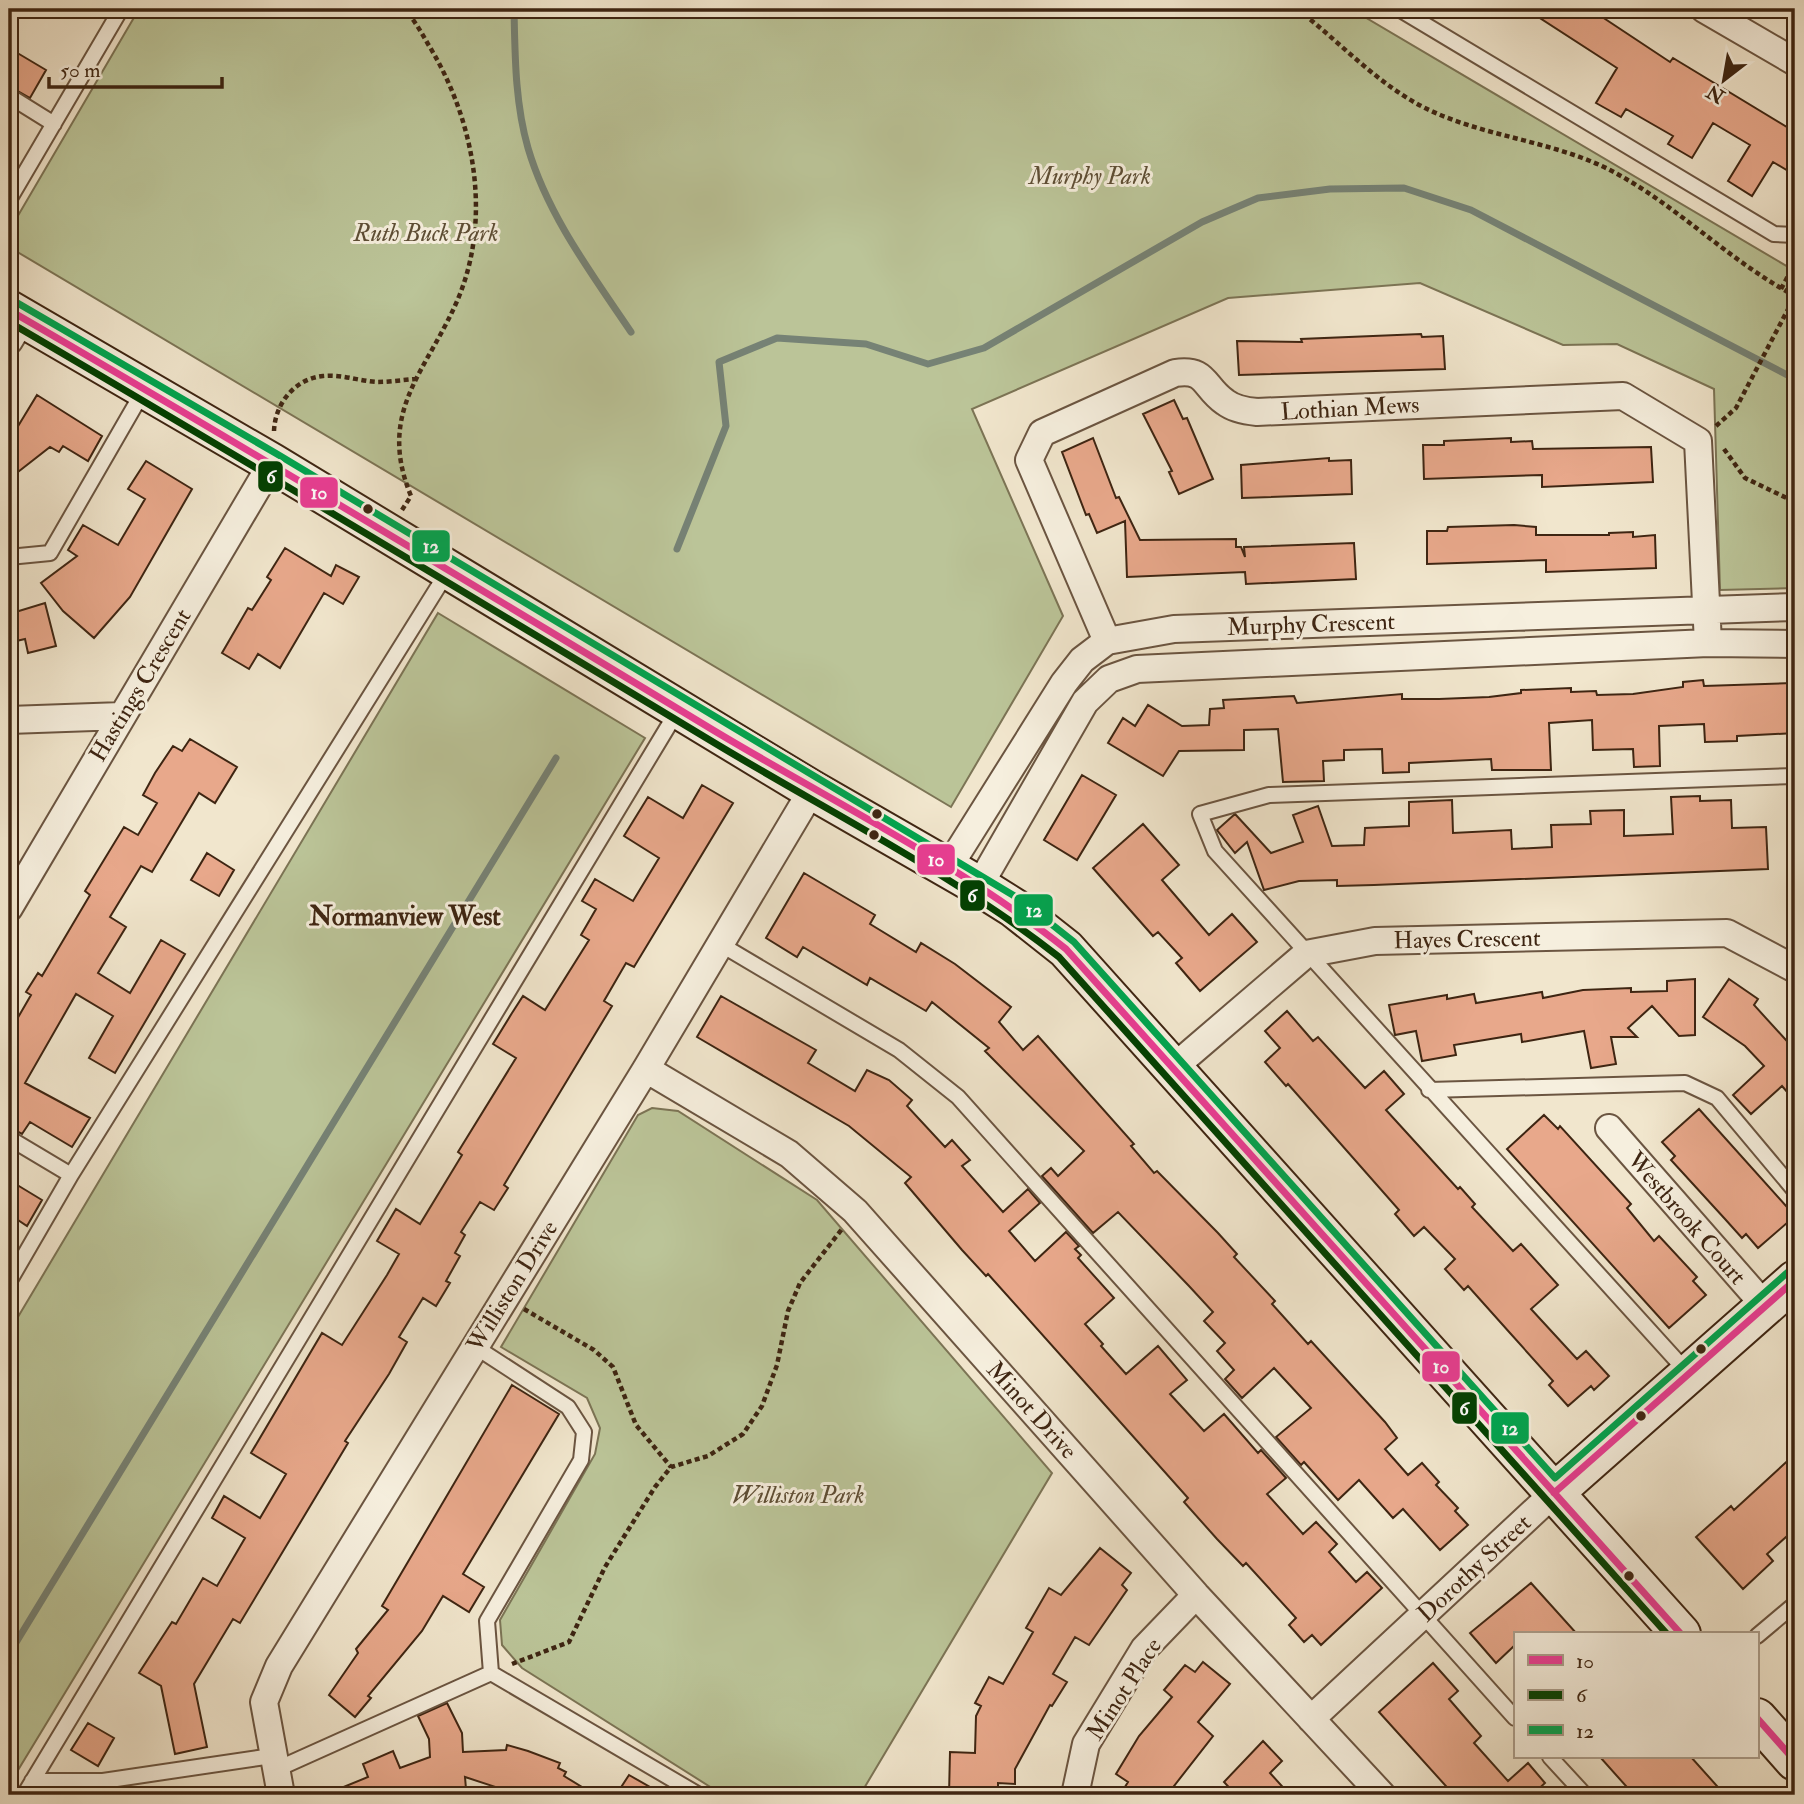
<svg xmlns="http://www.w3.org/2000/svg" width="1804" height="1804" font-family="'IM FELL Double Pica',serif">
	<rect width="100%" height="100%" fill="#f1e6cd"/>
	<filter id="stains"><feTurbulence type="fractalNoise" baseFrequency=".00286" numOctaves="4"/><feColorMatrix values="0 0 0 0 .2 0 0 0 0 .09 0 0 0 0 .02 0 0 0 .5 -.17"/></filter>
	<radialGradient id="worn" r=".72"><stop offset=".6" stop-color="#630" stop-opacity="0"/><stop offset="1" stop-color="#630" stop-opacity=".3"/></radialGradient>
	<path fill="#bbc498" stroke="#7c7455" stroke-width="2" d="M139,9h1212l444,262v317l-75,2 -6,-201 -97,-45 -54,1 -143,-62 -192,15 -256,111 91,207 -112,191 -942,-560v-16z
		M438,613l207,125 -636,1047v-453z
		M652,1108l26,3 139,89 235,273 -192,322h-137l-201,-127 -20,-23 -2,-25 95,-166 5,-26 -13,-30 -86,-51 137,-232z"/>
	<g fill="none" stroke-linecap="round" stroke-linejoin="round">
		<path stroke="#768275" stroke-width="7" d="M514,9c1,46 1,94 14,139 20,68 64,126 103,184
			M677,549l49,-123 -7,-64 58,-24 89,6 62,20 56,-16 218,-126 56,-24 72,-9 74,-1 67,22 324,169
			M9,1654l547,-896"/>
	</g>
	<path fill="#e8a88b" stroke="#3e2512" stroke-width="2" d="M1526,9h64l80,53 3,-4 122,74v43l-22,-13 -21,34 -24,-15 22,-36 -37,-22 -21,35 -24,-14 5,-8 -47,-27 -5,8 -25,-14 21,-35z
		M9,48l37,22 -16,28 -21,-12z
		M1421,334l1,3 21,-1 2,33 -206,6 -2,-34 65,1 -1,-3z
		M37,395l65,41 -14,25 -25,-15 -4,6 -9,-5 -41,32v-38z
		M1174,400l9,19 4,-1 26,61 -34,15 -10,-22 3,-1 -29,-57z
		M1093,438l23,60 3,-1 21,43 96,-1v8h5l4,10 -1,-10 110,-4 2,36 -110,5 -1,-12 -118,5 -2,-56 -28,12 -8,-19 -3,1 -24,-63z
		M1511,438v4l21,-1 1,8 118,-2 2,35 -111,5v-12l-118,4 -1,-34h21v-4z
		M1329,458v3l22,-1 1,34 -110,4 -1,-33z
		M146,461l46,28 -62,108 -36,41 -31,-27 -22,-28 36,-27 -9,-6 15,-25 35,20 27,-46 -17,-10z
		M1514,525l22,2v8h73v-2l24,-1v5l22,-2 1,33 -110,4v-12l-119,4v-33h20l1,-4z
		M285,548l46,28 5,-11 23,12 -16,27 -19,-11 -44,75 -22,-14 -9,15 -27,-16 26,-45 4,2 19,-30 -4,-3z
		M45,603l11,43 -28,7 -3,-14 -13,3 -3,-28z
		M1703,680l1,6 88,-3 3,50 -58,3v5l-32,1 -1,-18 -45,2 1,40 -26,1 -1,-18 -40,1 -1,-30 -43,3 2,47h-59l-1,-11 -82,4v9l-26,1 -1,-24 -38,1v10l-21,1 1,20 -41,1 -5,-53 -34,1v20l-65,1 -16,25 -55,-33 15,-25 12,8 13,-21 34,21 27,-1 1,-16 14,-1 -1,-8 71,-4 3,7 105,-9v5h37l50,-2 32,-4v-3l50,-2v4l25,-1 1,4 36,-1 50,-7v-5z
		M190,739l47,28 -22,36 -16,-10 -47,79 -11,-6 -31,51 16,10 -28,46 32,20 31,-53 24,14 -70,119 -26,-15 24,-42 -37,-22 -51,89 65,35 -18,29 -42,-25 -8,12 -13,-7v-94l22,-38 -5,-3 12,-19 4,3 48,-81 -5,-4 39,-64 14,8 19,-32 -14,-8 12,-22 18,-27 9,5z
		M1082,775l34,20 -39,65 -33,-20z
		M702,785l31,18 -99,164 -8,-4 -22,38 8,5 -108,179 4,3 -14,22 -14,-8 -19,30 4,3 -10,18 5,3 -14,25 4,2 -14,23 -13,-8 -24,39 8,5 -18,32 -44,67 3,2 -108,180 -7,-4 -39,65 13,63 -32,7 -14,-68 -22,-13 33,-51 4,2 27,-46 14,8 28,-48 -33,-20 12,-22 36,22 26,-44 -35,-21 71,-120 20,12 45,-70 12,-21 -22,-13 19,-32 24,15 42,-69 -4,-3 58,-94 -23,-14 19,-31 11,-17 22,14 44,-70 -8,-5 15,-26 -14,-8 13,-22 38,22 26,-43 -35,-22 24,-39 35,21z
		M1700,796v5l31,-1 1,28 34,-1 2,42 -394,16 -37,1v-6l-38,1 -35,9 -17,-48 -12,11 -18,-23 18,-16 36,39 32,-11 -10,-27 25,-9 14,40 32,-1 1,-17 44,-2v-24l43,-2 1,33 58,-3 1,19 40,-2 -1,-22 40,-1 -1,-13 34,-1v26l49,-2 -2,-37z
		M1143,824l36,41 -17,15 47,55 23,-21 25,28 -57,49 -24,-28 6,-5 -24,-26 -5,4 -60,-68z
		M207,853l27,17 -15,26 -28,-16z
		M804,873l71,42 -5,9 46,28 5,-9 34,21 56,43 -12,15 24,28 15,-14 96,108 -3,2 23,27 3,-2 61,62 19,21 -3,3 41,44 -3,3 36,40 3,-3 74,81 12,16 -12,11 23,26 14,-12 17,19 -3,3 22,23 -3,3 13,14 -28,25 -37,-41 -10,9 -34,-38 -21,20 -34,-38 -3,3 -25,-28 35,-29 -37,-40 -32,30 -17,-19 9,-9 -17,-19 8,-8 -21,-22 9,-9 -24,-26 -71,-74 -25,21 -51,-57 9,-8 7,8 26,-25 -99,-100 4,-3 -57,-46 -6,9 -56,-33 -3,7 -64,-38 -6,10 -31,-19z
		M1695,979v56l-16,1 -27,-30 -24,22 9,9h-26l5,27 -25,4 -7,-37 -62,11 -1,-8 -67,11 2,10 -34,6 -6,-30 -21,4 -6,-30 58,-10v4l27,-5 2,9 66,-11 1,6 40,-8 48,-2v4l36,-1v-10z
		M1729,979l29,20 -4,6 41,45v51l-13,-15 -31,28 -18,-19 31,-29 -19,-20 -42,-29z
		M721,996l95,54 -8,13 47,28 12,-21 22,10 23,20 -5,6 38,41 7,-7 18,20 -8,6 41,46 25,-23 12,14 -31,28 26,30 31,-29 13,14 -4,3 6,6 -3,3 36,40 -29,26 18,20 -2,2 25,28 32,-28 29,34 -17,14 34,37 20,-17 34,39 3,-3 25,28 -19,16 36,40 13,-12 21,22 -8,8 27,30 11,-10 15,16 -61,57 -9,-10 -8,7 -15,-17 7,-7 -50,-55 -3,3 -26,-27 -33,-37 4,-4 -99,-111 -101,-113 -2,2 -24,-26 -57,-67 6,-6 -62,-51 -152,-89z
		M1287,1011l26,30 5,-4 47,51 19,-17 20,23 -18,16 72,79 2,-2 15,17 -3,3 41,44 8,-7 37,41 -27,24 46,50 9,-8 23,25 -15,14 -3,-4 -23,20 -19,-21 4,-4 -43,-48 -42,-47 -4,4 -19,-21 10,-10 -31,-32 -10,9 -19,-22 4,-4 -111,-126 -2,2 -21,-24 15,-14 -15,-17z
		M1699,1109l96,107 -37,32 -12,-14 -4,4 -17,-19 -54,-59 4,-4 -13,-14z
		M1544,1115l14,14 2,-3 71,78 -4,4 27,33 5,-5 38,41 -4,4 13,14 -37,33 -162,-179z
		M9,1180l33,20 -15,26 -18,-12z
		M512,1385l47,29 -96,160 21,13 -15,25 -26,-16 -21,35 -54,65 3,2 -16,19 -26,-22 29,-42 -2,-4 32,-39 -6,-4z
		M1795,1454v75l-28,25 6,7 -30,28 -47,-52 35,-31 3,4z
		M1100,1548l31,25 -9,12 5,5 -38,55 -14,-8 -22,37 14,8 -15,24 -2,-1 -35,64v15l-17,-1v12h-49l1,-43 25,1 1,-37 5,-10 -6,-3 14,-26 14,7 30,-52 -7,-4 23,-40 12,7z
		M1531,1583l46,51h-62v11l-19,18 -26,-30z
		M1203,1662l27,22 -32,38 15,14 -46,59h-47l8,-13 -12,-8 23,-38 33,-39 -8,-7 21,-25 10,7z
		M1433,1663l25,28 -9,8 32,37 -7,7 34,38 20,-18 17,20 -13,12h-78l-75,-83z
		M447,1703l15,30 1,19 43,-2 1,-5 21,6 32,12 -2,5 8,4 -2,4 31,19h-75l-55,-18 1,12 -57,3 2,3h-87l44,-18 -5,-13 30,-13 7,17 30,-11 -1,-18 -11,-23z
		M88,1723l26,15 -16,28 -27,-16z
		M1263,1741l19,20 -12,12 20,22h-54l-12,-13z
		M1600,1757h91l34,38h-91z
		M629,1775l35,20h-48z"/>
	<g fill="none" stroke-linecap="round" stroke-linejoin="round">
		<g stroke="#6b5541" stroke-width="18">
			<path id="lane" d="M1399,9l375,225 21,1
				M9,96l45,28
				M9,200l112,-191
				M9,557l41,-4 94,-163
				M720,944l179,106 59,47 557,621
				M1429,1090l256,-7 32,15 78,93
				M9,1138l62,37
				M9,1282l62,-107 377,-604
				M474,1346l94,61 16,25 -3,28 -94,161 4,52 208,122
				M1687,1372l-472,-521 -15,-37 69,-19 526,-19
				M1757,1636l38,-32
				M1550,1757l35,38
				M275,1770l216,-97
				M32,1781h71l169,-25
				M24,1795l654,-1085"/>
		</g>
		<g stroke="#6b5541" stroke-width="30">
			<path id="street" d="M1704,9l91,53
				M9,341l14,-23
				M1107,641l-78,-181 13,-27 133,-60c32,-5 28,14 50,29 9,7 21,9 32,10l366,-16 75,45 10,202
				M9,720l113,-4
				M948,868l116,-185 18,-23 25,-19 67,-12 621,-22
				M979,886l106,-184 24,-23 28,-10 571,-26 87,1
				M9,908l263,-445
				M1173,1068l133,-114 69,-13 352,-8 68,36
				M646,1069l143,85 66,57 341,384 186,200
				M1609,1128l157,179
				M1311,1719l243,-226
				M281,1795l-17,-93 15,-36 367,-597 166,-279
				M1075,1795l11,-51 58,-95 52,-54"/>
		</g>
		<g stroke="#3e2512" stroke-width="42">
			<path id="secondary" d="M9,310l263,153 540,327 167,96 35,22 52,41 615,685
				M1554,1493l241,-213
				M1757,1718l38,43"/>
		</g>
		<path stroke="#3e2512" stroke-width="4.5" stroke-dasharray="5 3.5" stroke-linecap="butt" d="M1297,9c42,32 78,73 126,98 59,30 128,33 187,63 67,35 119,91 185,126
			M1781,289l14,-26
			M1716,426l20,-18 59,-112
			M274,431c1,-27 20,-52 49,-55 18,-2 36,5 54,6 12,0 25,-2 38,-3
			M1724,449l21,29 50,24
			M402,510l9,-14c-36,-87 19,-127 49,-202 32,-82 13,-177 -32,-250 -7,-12 -14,-25 -24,-35
			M524,1309l70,41 19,17 23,58 35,42
			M512,1664l57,-22 36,-75 50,-80 16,-20 37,-11 35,-22 19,-28 15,-41 11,-54 12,-28 42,-54"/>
		<use href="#lane" stroke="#f6efde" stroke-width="14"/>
		<use href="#street" stroke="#f6efde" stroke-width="26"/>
		<use href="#secondary" stroke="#f6efde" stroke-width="38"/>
		<g stroke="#f6efde" stroke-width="12">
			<path id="bus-1" d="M9,310c236,137 470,278 704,420 118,71 245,133 353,219l615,685
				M1554,1493l241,-213
				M1757,1718l38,43"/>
		</g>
		<g stroke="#f6efde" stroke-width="12">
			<path id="bus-2" d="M9,322c234,137 467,277 699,417 117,71 243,133 351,218l608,677"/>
		</g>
		<g stroke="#f6efde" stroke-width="12">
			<path id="bus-3" d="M14,301l263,153 744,446 53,42 481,536 233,-206"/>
		</g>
		<use href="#bus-1" stroke="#e93d93" stroke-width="7"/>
		<use href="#bus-2" stroke="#004000" stroke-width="7"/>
		<use href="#bus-3" stroke="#00a54f" stroke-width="7"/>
	</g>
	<g fill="#3e2512" stroke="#f6efde" stroke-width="2.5">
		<circle cx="368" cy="509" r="6"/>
		<circle cx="877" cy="814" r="6"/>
		<circle cx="874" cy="835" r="6"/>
		<circle cx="1701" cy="1349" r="6"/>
		<circle cx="1641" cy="1416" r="6"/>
		<circle cx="1629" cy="1576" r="6"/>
	</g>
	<g text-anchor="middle" stroke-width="6" stroke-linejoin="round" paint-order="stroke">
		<g font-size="24" font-style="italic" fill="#5d4d34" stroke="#f6efde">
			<text x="1090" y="184">Murphy Park</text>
			<text x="426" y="241">Ruth Buck Park</text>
			<text x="798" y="1503">Williston Park</text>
		</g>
		<g font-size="24" fill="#3e2512" stroke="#f6efde">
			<text transform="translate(1350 408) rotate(-3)" y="8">Lothian Mews</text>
			<text transform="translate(1311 624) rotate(-2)" y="8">Murphy Crescent</text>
			<text transform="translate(140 685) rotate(-59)" y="8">Hastings Crescent</text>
			<text transform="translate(1467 939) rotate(-1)" y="8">Hayes Crescent</text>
			<text transform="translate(1687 1218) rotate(49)" y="8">Westbrook Court</text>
			<text transform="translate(512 1286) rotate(-58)" y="8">Williston Drive</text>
			<text transform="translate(1032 1410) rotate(48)" y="8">Minot Drive</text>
			<text transform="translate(1474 1568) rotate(-43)" y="8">Dorothy Street</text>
			<text transform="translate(1124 1689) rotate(-57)" y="8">Minot Place</text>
		</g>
		<g font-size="26" font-weight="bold" fill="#3e2512" stroke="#f6efde">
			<text x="405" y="925">Normanview West</text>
		</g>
	</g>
	<g stroke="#f6efde" stroke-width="2.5">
		<rect x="257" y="460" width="27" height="33" rx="7" fill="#004000"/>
		<rect x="299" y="476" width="40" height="33" rx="7" fill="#e93d93"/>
		<rect x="411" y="529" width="40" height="34" rx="7" fill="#00a54f"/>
		<rect x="916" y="843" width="40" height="33" rx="7" fill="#e93d93"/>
		<rect x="959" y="879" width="27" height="33" rx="7" fill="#004000"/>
		<rect x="1013" y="893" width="41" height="34" rx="7" fill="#00a54f"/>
		<rect x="1421" y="1350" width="40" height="33" rx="7" fill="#e93d93"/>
		<rect x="1451" y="1391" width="27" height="34" rx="7" fill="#004000"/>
		<rect x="1490" y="1411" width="40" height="34" rx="7" fill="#00a54f"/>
	</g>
	<g font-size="19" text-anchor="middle" font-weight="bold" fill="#fff">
		<text x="271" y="483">6</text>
		<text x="319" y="499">10</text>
		<text x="431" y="553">12</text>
		<text x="936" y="866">10</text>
		<text x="972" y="902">6</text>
		<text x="1034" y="917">12</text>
		<text x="1441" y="1373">10</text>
		<text x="1464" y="1415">6</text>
		<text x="1510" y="1435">12</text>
	</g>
	<rect width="1804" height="1804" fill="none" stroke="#f1e6cd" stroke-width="35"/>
	<rect x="10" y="10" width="1783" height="1783" fill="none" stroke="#3e2512" stroke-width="3.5"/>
	<rect x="18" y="18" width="1769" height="1769" fill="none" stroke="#3e2512" stroke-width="2"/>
	<rect x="1514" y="1632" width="245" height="126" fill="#f6efde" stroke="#ac9e8c" stroke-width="2"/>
	<rect x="1528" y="1655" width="35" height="10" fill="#e93d93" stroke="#ac9e8c" stroke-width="2"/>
	<text x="1576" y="1668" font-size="21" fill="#3e2512">10</text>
	<rect x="1528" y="1690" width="35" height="10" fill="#004000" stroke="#ac9e8c" stroke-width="2"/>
	<text x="1576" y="1702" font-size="21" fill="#3e2512">6</text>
	<rect x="1528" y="1725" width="35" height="10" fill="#00a54f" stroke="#ac9e8c" stroke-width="2"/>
	<text x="1576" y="1738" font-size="21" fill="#3e2512">12</text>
	<g transform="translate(1724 80) rotate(211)" stroke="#f6efde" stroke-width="5" paint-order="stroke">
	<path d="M0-5L12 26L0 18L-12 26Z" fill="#3e2512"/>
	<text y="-10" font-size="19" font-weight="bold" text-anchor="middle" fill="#3e2512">N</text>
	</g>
	<path d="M49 77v10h173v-10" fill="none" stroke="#3e2512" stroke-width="3.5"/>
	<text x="60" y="77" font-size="21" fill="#3e2512" stroke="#f6efde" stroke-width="5" paint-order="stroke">50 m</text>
	<rect width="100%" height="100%" filter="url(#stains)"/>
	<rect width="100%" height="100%" fill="url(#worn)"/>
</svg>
